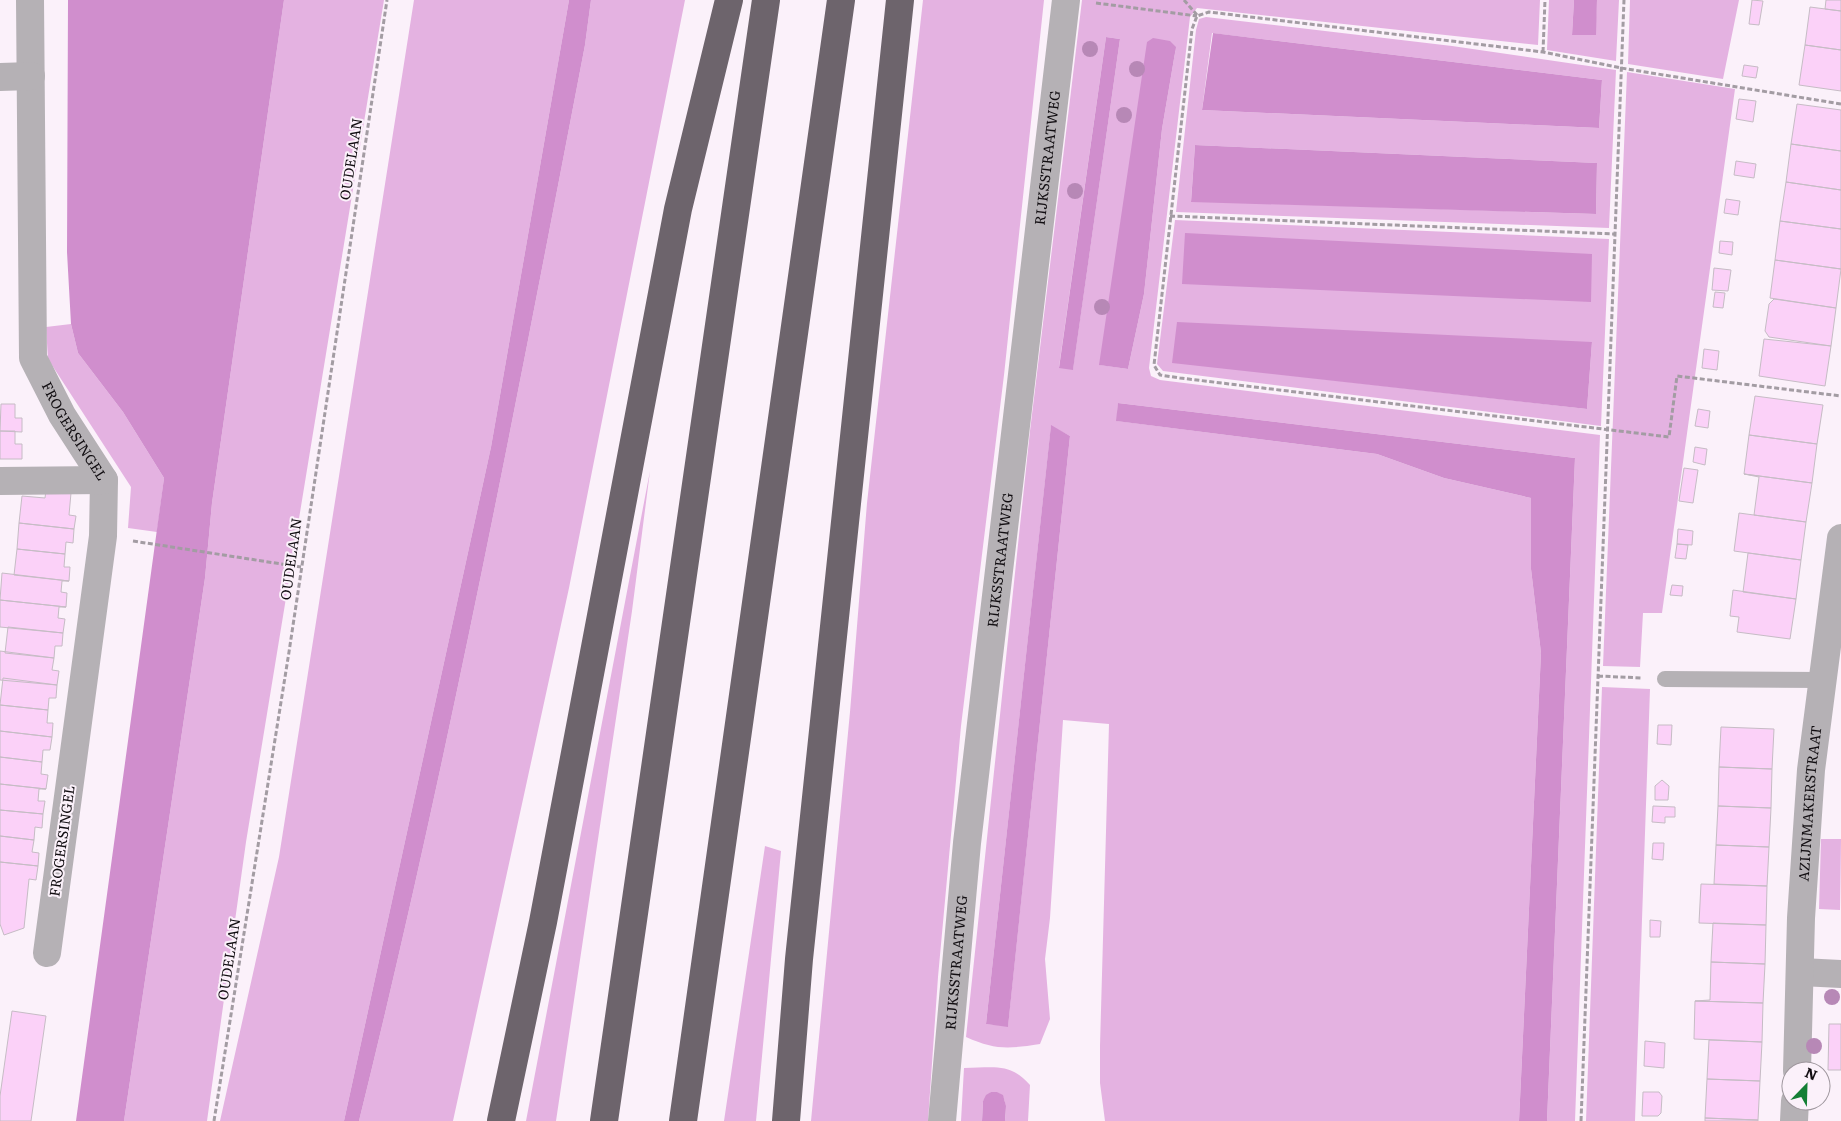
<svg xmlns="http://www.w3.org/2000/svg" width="1841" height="1121" font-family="Literata,serif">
	<rect width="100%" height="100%" fill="#fbf1fa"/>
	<path fill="#e4b2e1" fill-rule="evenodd" d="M284,0h100l-138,842 -39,279h-83l81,-543 7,-75z
		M414,0h155l-78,447 -147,674h-124l59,-264z
		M591,0h94l-116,588 -116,533h-94c88,-356 157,-716 226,-1076z
		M923,0h121l-40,375 -43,351 -23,251 -10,144h-117l39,-409 17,-209z
		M1082,0h458l-2,45 -341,-37 -7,9 -41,351 2,8 9,4 440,55 -25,686h-28l28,-663 -457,-55 -1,18 260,33 67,24 87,20v71l10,84 -22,468h-414l-5,-38v-37l9,-322 -46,-4 -13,198 -5,41 5,60 -10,25c-32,5 -45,6 -74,-7l64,-606zM1106,37l14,2 -47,330 -14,-2zM1176,47l-14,82 -18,165 -16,75 -28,-4zM1051,426l19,10 -62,590 -22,-2z
		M1549,0h25l-2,35h23l2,-35h22l-3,61 -69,-11z
		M1630,0h109l-16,79 -95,-15z
		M1206,17l246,29 164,24 -7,158 -433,-16 20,-182 3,-11zM1212,33l390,47 -3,48 -397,-18zM1195,145l402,18 -1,51 -405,-13z
		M1627,72l108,17 -73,524h-19l-3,54 -37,-1z
		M1175,220l434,19 -8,187 -438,-55 -6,-7zM1592,342l-5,67 -415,-47z
		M71,324l7,29 45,59 41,66 -7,54 -29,-4 3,-41 -83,-128 -2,-32z
		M650,471l-18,140 -76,510h-30z
		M1602,687l48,2 -15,432h-49z
		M1821,839h20l-1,71 -21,-1z
		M765,846l16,5 -25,270h-32z
		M964,1068c29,0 46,-6 66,17l-2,36h-23c1,-13 3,-30 -14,-29l-8,9 -1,20h-21z"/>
	<path fill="#d08ecd" d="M68,0h216l-72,503 -7,75 -81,543h-48l88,-643 -41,-66 -45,-59 -7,-29 -4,-72z
		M569,0h22l-6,45c-69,360 -138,720 -226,1076h-15l147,-674z
		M1574,0h23l-1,35h-24z
		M1213,33l389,47 -3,48 -397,-18z
		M1106,37l14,2 -47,331 -14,-2z
		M1153,38l17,3 6,6 -14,82 -18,165 -16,75 -29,-4 48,-323z
		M1195,145l402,18 -1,51 -405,-12z
		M1185,233l407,21 -1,48 -409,-18z
		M1177,322l415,20 -5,67 -415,-46z
		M1118,403l457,55 -28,663h-28l22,-468 -10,-84v-71l-87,-20 -67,-24 -261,-33z
		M1051,425l19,11 -62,591 -22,-3z
		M991,1092h6l6,3 3,11 -1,15h-23l1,-20 3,-6z"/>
	<path fill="#fbd1f8" stroke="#c6bcc5" d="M1752,0l11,1 -4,24 -10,-1z
		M1826,0h15v11l-16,-2z
		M1810,7l31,4v39l-36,-5z
		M1805,45l36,5v41l-42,-6z
		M1744,65l14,2 -2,11 -14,-2z
		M1739,99l17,2 -3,21 -17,-3z
		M1797,104l44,6v41l-50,-7z
		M1791,144l50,7v39l-55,-8z
		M1736,161l20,3 -2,14 -20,-3z
		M1786,182l55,8v39l-61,-8z
		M1726,199l14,2 -2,14 -14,-2z
		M1780,221l61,8v40l-66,-9z
		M1720,241l13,1 -1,13 -13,-2z
		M1775,260l66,9 -5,39 -66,-10z
		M1714,268l17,2 -3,21 -16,-1z
		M1715,292l10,1 -2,15 -10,-1z
		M1774,299l62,9 -5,38 -62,-9 -4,-6 4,-27z
		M1764,339l67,7 -6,40 -66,-10z
		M1704,349l15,2 -2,19 -15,-2z
		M1755,396l68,9 -6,39 -68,-9z
		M1,404h14v14h7v14l-22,-1z
		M1698,409l12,2 -2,17 -13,-2z
		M0,431h15v13h7v15h-22z
		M1749,435l68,9 -5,39 -68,-9z
		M1695,447l12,2 -2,16 -12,-3z
		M1684,468l14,2 -5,33 -14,-2z
		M1744,474l68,9 -6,39 -52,-7 5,-38z
		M46,490l25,3 -2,22 7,1 -2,13 -55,-6 3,-27 23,2z
		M1739,513l67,9 -5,38 -67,-9z
		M19,523l55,6 -1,14 -7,-1 -1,12 -48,-5z
		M1678,529l15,2 -1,14 -15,-1z
		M1677,544l11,1 -2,14 -11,-1z
		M17,549l48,5 -1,13h6l-1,14 -55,-6z
		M1748,553l53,7 -5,39 -53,-7z
		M2,573l67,8h-7l-1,11 6,1 -1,14 -66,-7z
		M1672,585l11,1 -1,10 -12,-1z
		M1733,590l63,9 -6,40 -53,-7 2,-15 -9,-1z
		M0,600l66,7h-7l-1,11 7,1 -2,14 -63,-6z
		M8,627l55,6 -1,13h-7l-1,12 -49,-5z
		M0,651l54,7 -2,12 7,1 -2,14 -57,-5z
		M3,678l54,7 -1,13h-7l-1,12 -48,-5z
		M0,705l48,5 -1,13h6l-1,14 -52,-6z
		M1658,725h14l-1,20 -14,-1z
		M1721,727l53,2 -2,40 -53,-2z
		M0,731l52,6 -2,13h-7l-1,12 -42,-5z
		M0,757l42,5 -1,12 7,1 -2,14 -46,-5z
		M1719,767l53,2 -1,39 -53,-2z
		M1662,780l7,6 -1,14h-13v-14z
		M0,784l46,5h-7l-1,12h7l-2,13 -43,-4z
		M1653,806l22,1v10h-10v6l-13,-1z
		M1718,806l53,2 -2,39 -53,-2z
		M0,810l43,4 -1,14 -7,-1 -1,13 -34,-4z
		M0,836l34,4 -2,12 7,1 -1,13 -38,-4z
		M1653,843h11l-1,17 -11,-1z
		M1716,845l53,2 -2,39 -53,-2z
		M0,862l38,4 -2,14 -7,-1 -5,49 -20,7 -4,-11z
		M1701,884l66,2 -1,39 -67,-2z
		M1650,920l11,1 -1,16h-10z
		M1713,923l53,2 -1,39 -54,-2z
		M1711,962l54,2 -2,39 -68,-2 15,-1z
		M1695,1001l68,2 -1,39 -68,-3z
		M12,1011l34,5 -15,105h-31v-25z
		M1829,1024h12v46h-13z
		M1709,1040l53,2 -2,39 -53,-2z
		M1645,1041l20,2 -1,25 -20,-2z
		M1707,1079l53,2 -2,39 -53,-2z
		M1643,1092h16l3,4 -1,17 -3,3h-16z
		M1705,1118l53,2v1h-53z"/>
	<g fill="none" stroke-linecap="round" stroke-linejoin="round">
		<path stroke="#a39ca3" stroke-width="3" stroke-dasharray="5 2.5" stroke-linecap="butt" d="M1184,0l13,15
			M1096,3l101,13
			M1543,52l2,-52
			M1841,104l-220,-36 -78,-16 -334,-40 -12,4 -5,13 -38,336 6,10 20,3 489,59 8,-61 164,20
			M1170,216l445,18
			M133,541l168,26
			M1598,676l44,2
			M214,1121l75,-469 98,-652
			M1581,1121l43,-1121"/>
		<path stroke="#b5b1b5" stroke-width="16" d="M1665,679l156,1"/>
		<g stroke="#b5b1b5" stroke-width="28">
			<path id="s1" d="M30,0l3,358 29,57 42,65 -1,56 -56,417"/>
			<path d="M0,77l31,-1"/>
			<path d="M0,481l104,-1"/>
			<path d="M1801,972l40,2"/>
			<path id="s2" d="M1797,1071l4,-153 10,-148 30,-232"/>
			<path id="s3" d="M942,1121l25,-278 99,-843"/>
			<path d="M1794,1121l1,-20"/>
		</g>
		<path stroke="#6d646c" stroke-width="28" d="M501,1121l42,-199 135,-713 51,-209
			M604,1121l162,-1121
			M683,1121l158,-1121
			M786,1121l13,-162 101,-959"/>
	</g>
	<g fill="#b788b6">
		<circle cx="1090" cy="49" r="8"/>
		<circle cx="1137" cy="69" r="8"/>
		<circle cx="1124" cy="115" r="8"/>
		<circle cx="1075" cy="191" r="8"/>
		<circle cx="1102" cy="307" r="8"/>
		<circle cx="1832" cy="997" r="8"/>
		<circle cx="1814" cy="1046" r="8"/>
	</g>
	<g text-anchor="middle" stroke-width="4" stroke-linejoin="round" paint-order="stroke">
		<g font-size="14" fill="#120e12" stroke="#fbf1fa">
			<text dy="5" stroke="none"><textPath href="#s3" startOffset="969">RIJKSSTRAATWEG</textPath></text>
			<text transform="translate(351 159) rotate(-81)" y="5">OUDELAAN</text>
			<text dy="5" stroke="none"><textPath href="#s1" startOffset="442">FROGERSINGEL</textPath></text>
			<text transform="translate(291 559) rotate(-82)" y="5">OUDELAAN</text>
			<text dy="5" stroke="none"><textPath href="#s3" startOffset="564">RIJKSSTRAATWEG</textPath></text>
			<text dy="5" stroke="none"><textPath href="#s2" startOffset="268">AZIJNMAKERSTRAAT</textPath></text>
			<text transform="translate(62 841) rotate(-82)" y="5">FROGERSINGEL</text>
			<text transform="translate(229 959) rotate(-81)" y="5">OUDELAAN</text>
			<text dy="5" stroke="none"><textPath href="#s3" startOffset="159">RIJKSSTRAATWEG</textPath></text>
		</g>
	</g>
	<g transform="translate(1806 1086) rotate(23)"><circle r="24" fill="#fbf1fa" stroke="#9e969d"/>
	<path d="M0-4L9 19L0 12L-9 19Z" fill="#147f35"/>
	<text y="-8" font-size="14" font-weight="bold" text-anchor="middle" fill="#120e12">N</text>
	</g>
</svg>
